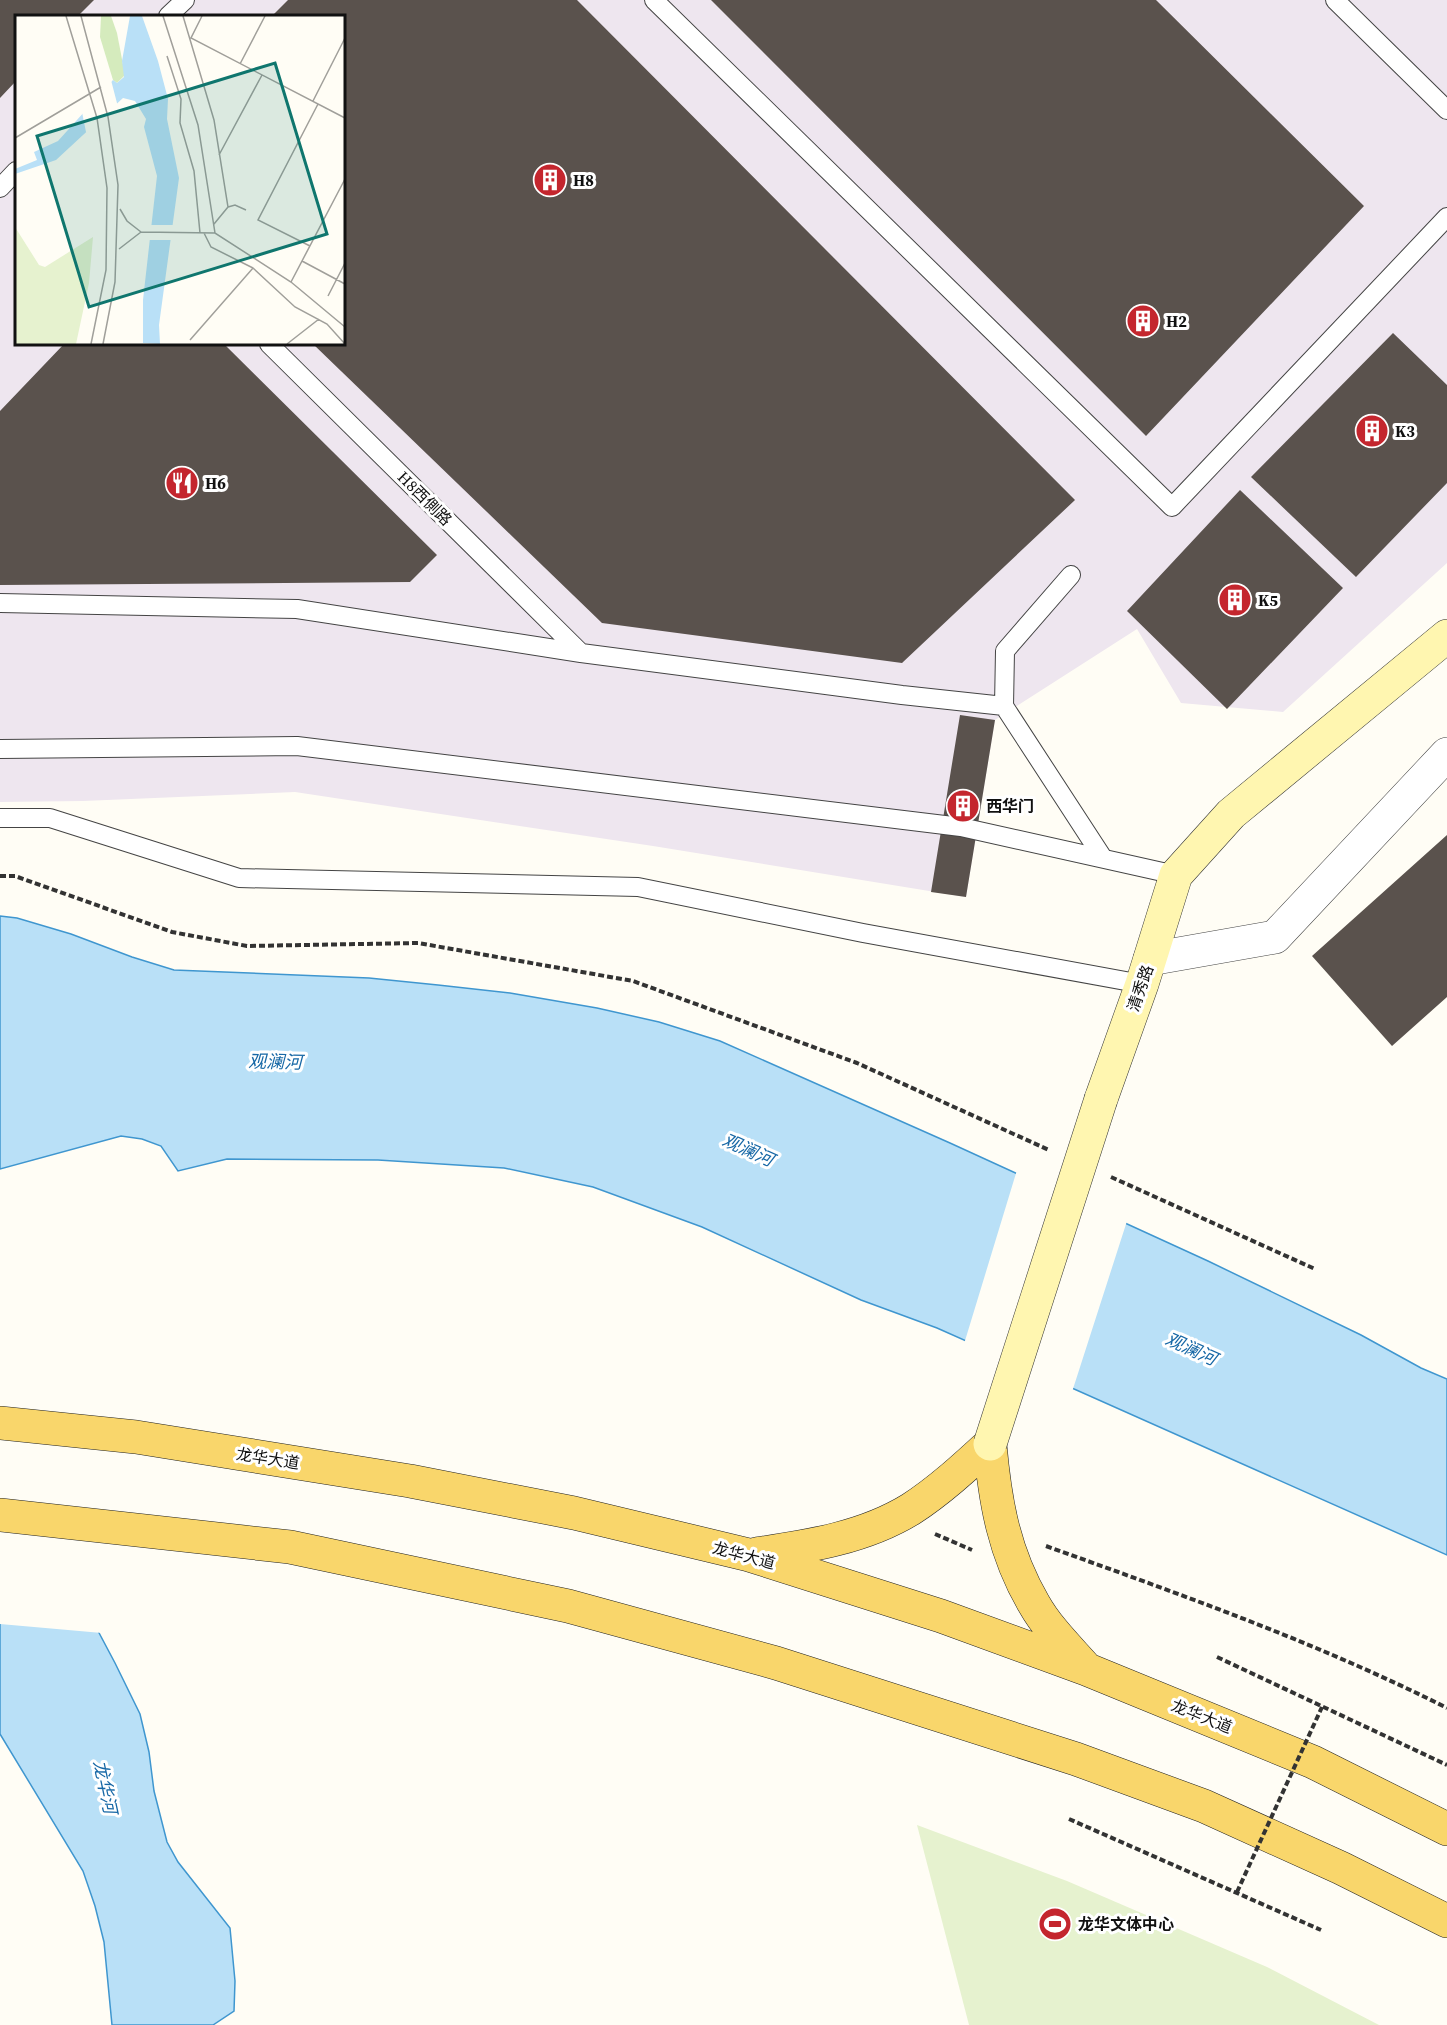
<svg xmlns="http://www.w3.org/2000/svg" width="1447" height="2025" font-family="'Source Serif 4','Noto Sans SC',serif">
	<rect width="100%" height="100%" fill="#fffdf5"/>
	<path fill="#eee6ef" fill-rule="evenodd" d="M0,0h1447v563l-164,149 -102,-9 -44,-74 -142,91 -29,177 -313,-51 -358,-54 -212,9 -83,1zM16,16h328v328h-328z"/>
	<path fill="#e6f2cf" d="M917,1825l150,56 200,86 112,58h-410z"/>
	<path fill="#b9e0f7" stroke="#3f96cf" stroke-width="1.5" d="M0,916l17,2 54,16 61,23 42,13 195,8 69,7 72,8 87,15 62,14 61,19 230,102 258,118 153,74 60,33 26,11v176l-510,-227 -76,-28 -159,-73 -109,-40 -89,-19 -126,-8 -151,-1 -49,12 -17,-25 -19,-7 -21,-3 -121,33z
		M0,1446l115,217 25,51 9,38 5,39 13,51 11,20 52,66 5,53 -1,30 -21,14h-101l-8,-83 -9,-36 -12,-35 -83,-137z"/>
	<path fill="#fffdf5" d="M1017,1170l110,51 -55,171 -108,-48z
		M0,1443l3,1 99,189 -102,-9z"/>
	<path fill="#5a524d" d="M0,0h94l-16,16h-62v65l-16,17z
		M288,0h289l498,500 -173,163 -300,-40 -289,-279h31v-328h-72z
		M711,0h445l208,206 -218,230z
		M1393,333l54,52v98l-91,94 -105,-100z
		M64,344h160l213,211 -27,27 -410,3v-174z
		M1240,490l103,98 -116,121 -100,-98z
		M960,715l35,5 -29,177 -35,-5z
		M1447,835v162l-55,49 -80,-90z"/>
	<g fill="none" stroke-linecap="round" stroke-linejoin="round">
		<g stroke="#444" stroke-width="20">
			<path id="lane" d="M654,0l518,507 275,-290
				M1335,0l112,110
				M168,16l17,-16
				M0,188l16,-17
				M269,344l312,309
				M0,603l297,6 284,44 321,42 102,11 1,-55 66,-76
				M1004,706l99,152
				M0,749l297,-3 664,81 215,48
				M0,818h50l189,60 399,9 225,46 279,51"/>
		</g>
		<g stroke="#444" stroke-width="34">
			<path id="street" d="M1150,959l125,-22 172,-183"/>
		</g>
		<g stroke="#333" stroke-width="34">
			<path id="secondary" d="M1101,1099l41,-115 34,-109 55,-61 216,-178"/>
		</g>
		<g stroke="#222" stroke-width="34">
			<path id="primary" d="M0,1423l136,14 274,44 164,32 175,42 192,61 145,53 227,93 134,67
				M990,1444c5,58 14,109 44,160 13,23 32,42 50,62
				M0,1515l290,32 278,59 208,57 300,96 128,47 137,62 106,53
				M756,1554c53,-8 108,-16 155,-45 28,-18 54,-42 79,-65"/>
		</g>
		<path stroke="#333" stroke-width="4" stroke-dasharray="6 3" stroke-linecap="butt" d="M0,876h15l157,56 75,14 171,-3 215,38 224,82 192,87
			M1111,1177l204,92
			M935,1534l37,16
			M1046,1546c136,49 272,97 401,162
			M1217,1657l230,108
			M1069,1819l252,111"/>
		<use href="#lane" stroke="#fff" stroke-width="18"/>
		<use href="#street" stroke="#fff" stroke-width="33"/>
		<use href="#secondary" stroke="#fff6b0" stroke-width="33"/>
		<use href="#primary" stroke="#f9d66b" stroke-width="33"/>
		<g stroke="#333" stroke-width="34" stroke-linecap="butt">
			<path id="secondary-bridge" d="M990,1444l111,-345"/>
		</g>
		<path stroke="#333" stroke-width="4" stroke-dasharray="6 3" stroke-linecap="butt" d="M1237,1892l85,-185"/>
		<use href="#secondary-bridge" stroke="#fff6b0" stroke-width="33"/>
	</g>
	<defs>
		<g id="building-disc" transform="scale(1.725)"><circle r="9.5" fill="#c4262e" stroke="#fff"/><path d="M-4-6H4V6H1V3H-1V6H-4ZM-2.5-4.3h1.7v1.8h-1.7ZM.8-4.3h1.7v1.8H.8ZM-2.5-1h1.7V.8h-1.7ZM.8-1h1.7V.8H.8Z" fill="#fff"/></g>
		<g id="restaurant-disc" transform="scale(1.725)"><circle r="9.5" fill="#c4262e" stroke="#fff"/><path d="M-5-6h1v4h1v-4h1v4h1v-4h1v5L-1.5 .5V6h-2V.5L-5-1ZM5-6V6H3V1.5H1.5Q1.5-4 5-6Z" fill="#fff"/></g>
		<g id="stadium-disc" transform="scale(1.725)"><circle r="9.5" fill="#c4262e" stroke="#fff"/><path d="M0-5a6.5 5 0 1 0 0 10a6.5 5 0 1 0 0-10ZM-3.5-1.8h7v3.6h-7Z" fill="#fff"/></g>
	</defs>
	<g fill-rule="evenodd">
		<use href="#building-disc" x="550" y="180"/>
		<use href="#building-disc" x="1143" y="321"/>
		<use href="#building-disc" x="1372" y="431"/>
		<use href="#restaurant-disc" x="182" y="483"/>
		<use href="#building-disc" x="1235" y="600"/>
		<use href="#building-disc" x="963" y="806"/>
		<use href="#stadium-disc" x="1055" y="1924"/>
	</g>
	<g text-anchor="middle" stroke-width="6" stroke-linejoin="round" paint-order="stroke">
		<g font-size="16" font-weight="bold" fill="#111" stroke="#fff" text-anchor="start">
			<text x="573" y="186">H8</text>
			<text x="1166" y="327">H2</text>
			<text x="1395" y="437">K3</text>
			<text x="205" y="489">H6</text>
			<text x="1258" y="606">K5</text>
			<text x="986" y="812">西华门</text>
			<text x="1078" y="1930">龙华文体中心</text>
		</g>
		<g font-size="16" fill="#111" stroke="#fff">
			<text transform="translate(425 498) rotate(45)" y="6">H8西側路</text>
			<text transform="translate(1140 988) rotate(-71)" y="6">清秀路</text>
			<text transform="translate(268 1458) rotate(9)" y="6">龙华大道</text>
			<text transform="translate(744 1555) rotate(15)" y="6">龙华大道</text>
			<text transform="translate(1202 1716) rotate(22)" y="6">龙华大道</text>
		</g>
		<g font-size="18" font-style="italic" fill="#1768a6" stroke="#fff">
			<text transform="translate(275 1062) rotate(1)" y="6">观澜河</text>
			<text transform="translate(748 1150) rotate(24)" y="6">观澜河</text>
			<text transform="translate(1191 1349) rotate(24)" y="6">观澜河</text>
			<text transform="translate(105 1787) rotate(78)" y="6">龙华河</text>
		</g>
	</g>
	<g transform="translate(15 15)">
		<rect width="330" height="330" fill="#fffdf5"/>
		<path d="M86,1h10l6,17 8,42 -8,8 -4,-3 -13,-43z" fill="#d5ebbd"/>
		<path d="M0,212l24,38 6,2 48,-30 -4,46 -13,61h-61z" fill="#e6f2cf"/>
		<path d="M115,1h12l16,45 10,38 -1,20 12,59 -20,147 1,19 -17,-1v-43l14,-124 -13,-49 2,-8 -11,-18 -12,-3 -67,62 -41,14v-5l22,-9 -3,-8 24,-11 55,-61 4,3 7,-6 -2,-16z" fill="#b9e0f7"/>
		<path d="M96,65l7,27 -31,30 -5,-25zM134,210h28l-2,15h-28z" fill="#fffdf5"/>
		<path fill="none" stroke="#a09f9a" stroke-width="1.5" d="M51,1l31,102 10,70 -1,82 -15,74M66,1l27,101 10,68 -3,97 -12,62M148,1l35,109 17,108M168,1l31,104 14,87 7,-2 11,5M187,1l-11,22 154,80M152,41l14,43 -1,24 14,48 6,62M225,49l25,-48M298,86l32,-63M0,123l86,-51M204,140l43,-80M105,194l7,12 14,11M199,209l14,-17M126,217l74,1 76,49 54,45M189,218l7,14 42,21M295,231l-52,-26 60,-116M104,234l22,-17M287,246l43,23M276,267l54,-103M313,281l17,-33M175,325l63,-72 42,39 32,17 18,20M272,329l32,-25"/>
		<path fill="#0f766e" fill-opacity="0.15" stroke="#0f766e" stroke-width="3" d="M260,48l52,171 -238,73 -52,-171z"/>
		<rect width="330" height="330" fill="none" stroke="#111" stroke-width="3"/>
	</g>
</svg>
